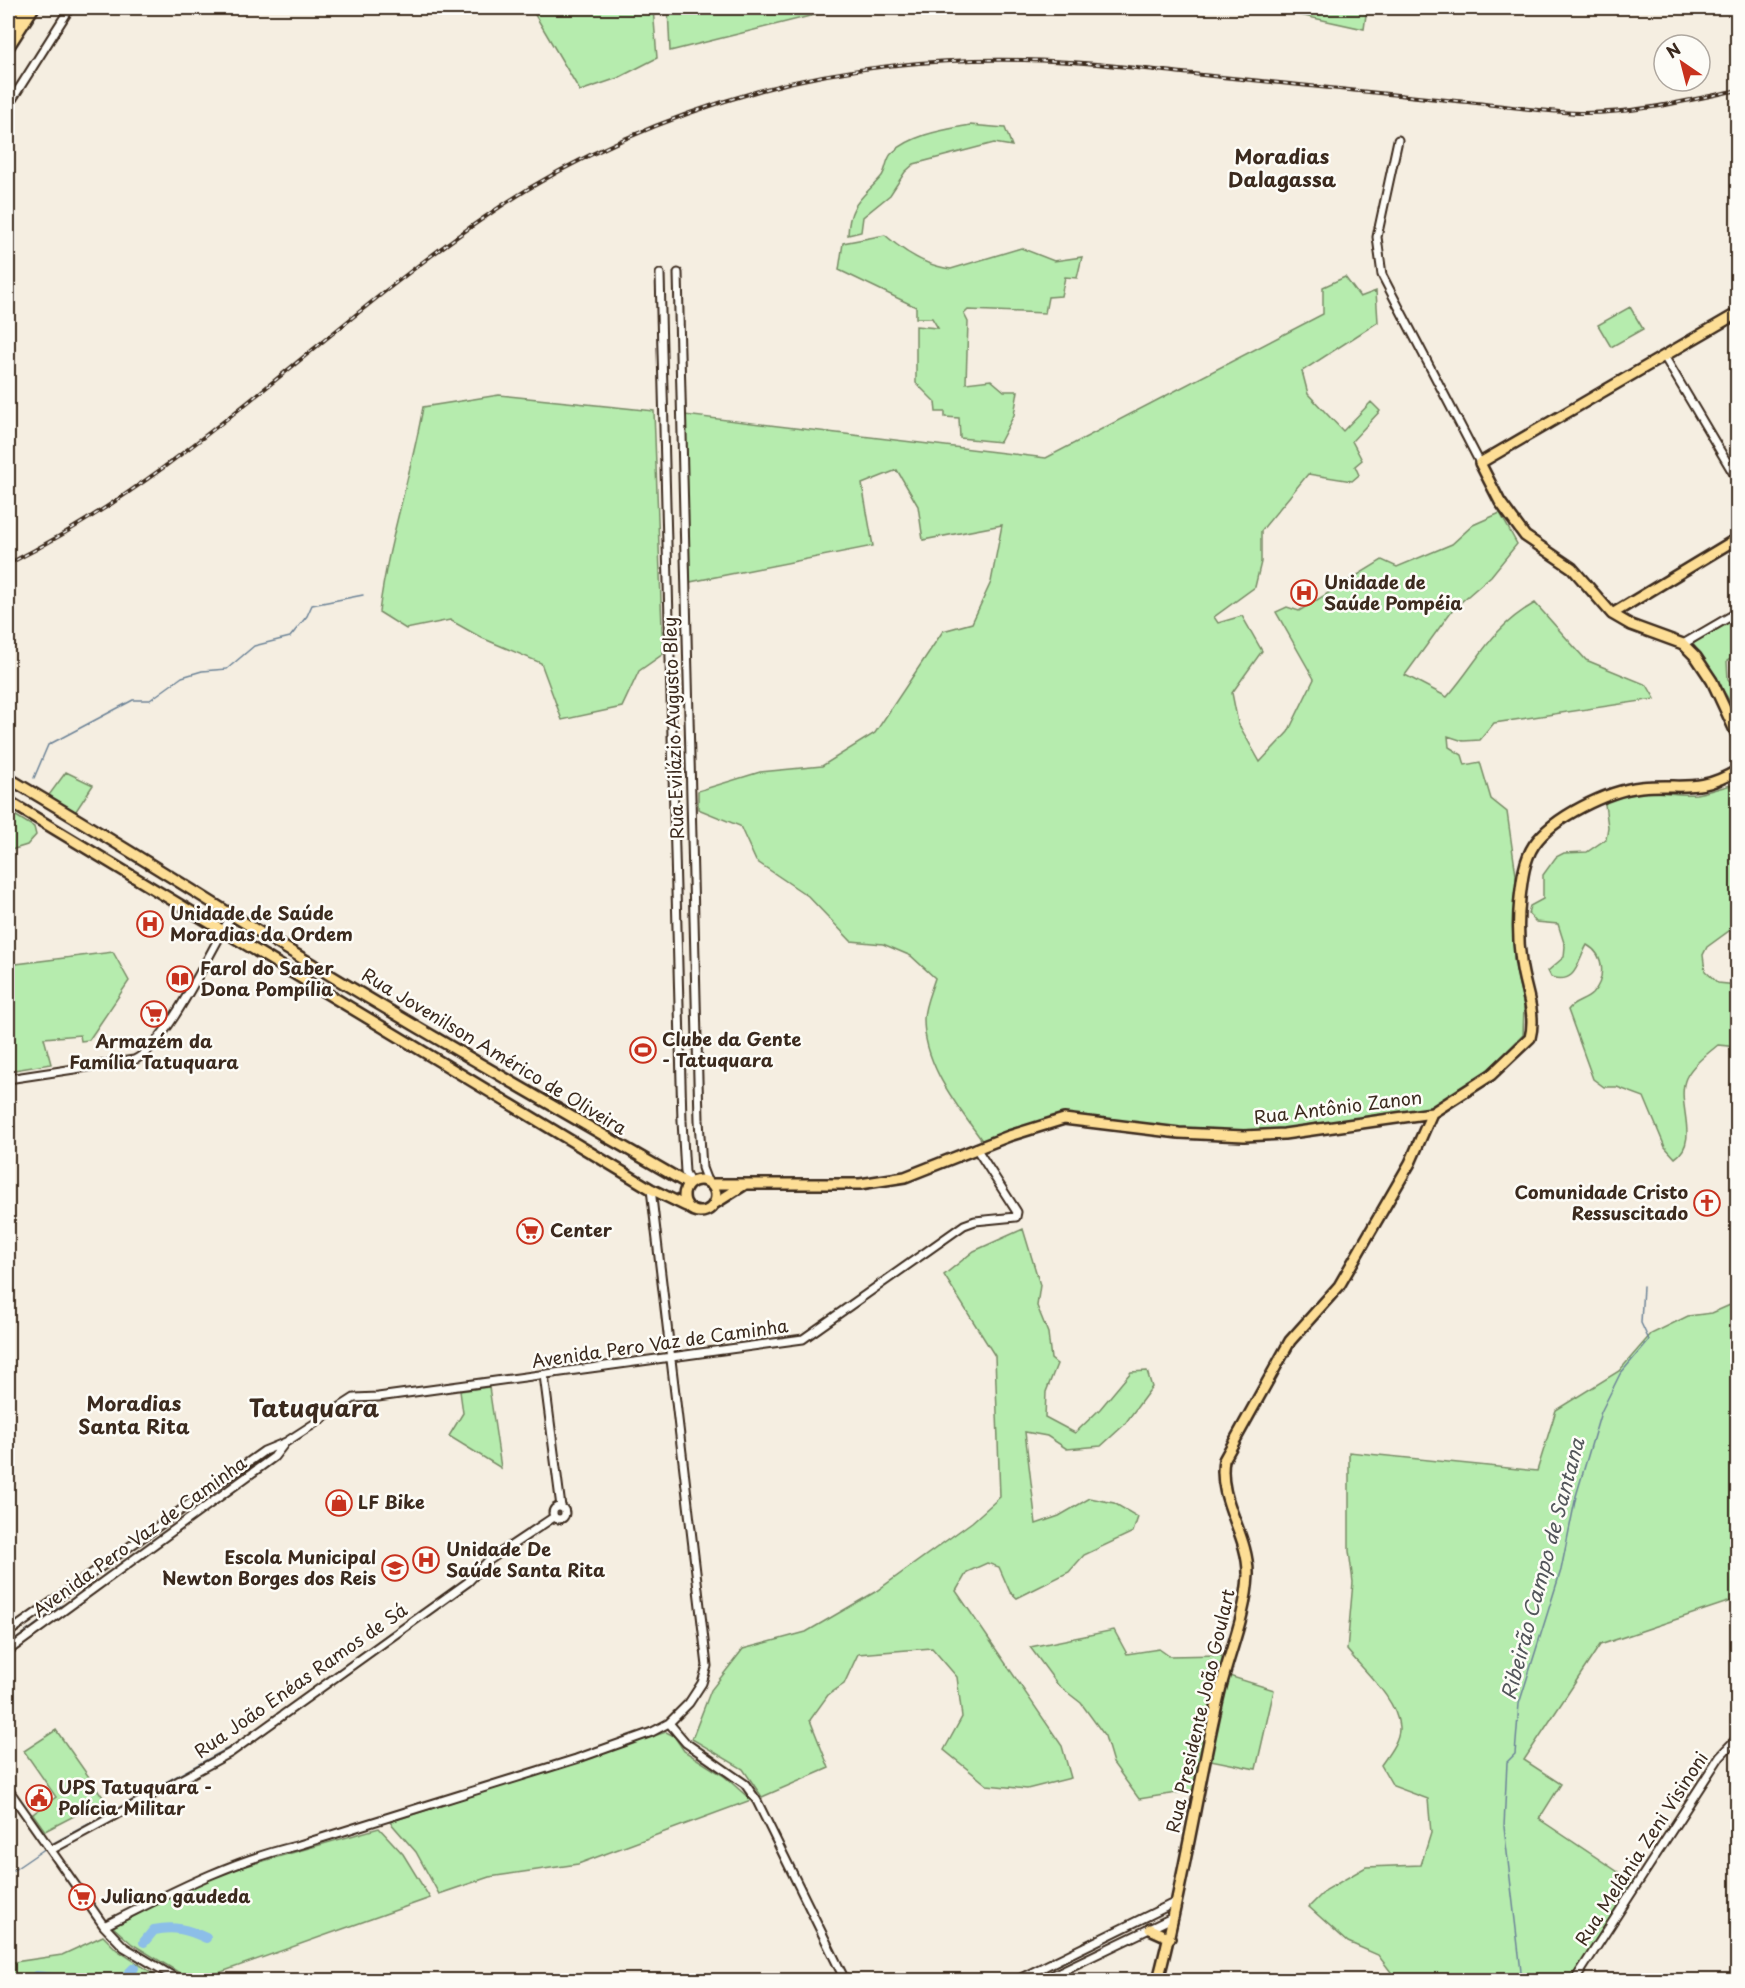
<svg xmlns="http://www.w3.org/2000/svg" width="1745" height="1988" font-family="'Playpen Sans',sans-serif">
	<rect width="100%" height="100%" fill="#f5eee1"/>
	<filter id="ink" filterUnits="userSpaceOnUse"><feTurbulence type="fractalNoise" baseFrequency=".0167" numOctaves="2"/><feDisplacementMap in="SourceGraphic" scale="12" xChannelSelector="R" yChannelSelector="G"/><feConvolveMatrix kernelMatrix="1 2 1 2 8 2 1 2 1" color-interpolation-filters="sRGB"/></filter>
	<g filter="url(#ink)">
		<path fill="#b6ecae" stroke="#788b66" stroke-width="1.5" d="M531,8h122l4,50 -39,20 -38,13z
			M668,8h204l-46,4 -156,39z
			M1297,8h70l-3,21 -69,-15z
			M970,125l35,3 7,18 -18,-3 -80,21 -9,8 -15,23 -27,22 -2,15 -13,3c1,-32 14,-36 33,-58 6,-7 4,-17 11,-24 21,-19 52,-23 78,-28z
			M885,235c19,17 40,31 66,34l70,-21 33,13 28,-4 -5,21 -12,-1 -4,19 -13,1 -3,16 -77,-3 -4,4 4,8 -2,61 25,-3 13,11h14l-4,24 -14,27 -40,-4 -1,-20 -14,-1v-5h-9l-1,-10 -19,-19v-57l22,2 -6,-10h-16v-11l-77,-37 4,-27z
			M1345,277l15,20 16,-6 2,31 -76,49 6,23 35,37 28,-29 9,9 -28,30 10,19 -7,6 4,9 -7,6 -44,-7 -47,57v31l-6,25 -41,30 4,6 24,-7 20,35 -30,42 6,30 22,39 28,-30 26,-53 -38,-67 11,-5 12,4 83,-51 15,7 55,-23 21,-19 27,-12 17,31 -26,32 -38,33 -48,66 42,22c32,-36 42,-68 88,-94l51,57 61,25 8,14 -161,24 -14,17 -17,1 -15,-5 1,11 13,8 3,10 15,-3 11,37 16,13 9,63 -2,85 10,47 -1,28 -33,33 -62,42 -171,24 -76,-4 -122,-15 -76,27c-26,-37 -59,-76 -59,-123 0,-13 7,-28 11,-41l-24,-22 -28,-12 -32,-3 -43,-45 -52,-35 -16,-35 -42,-17v-18l62,-19 62,-6 53,-33 68,-102 29,-8 19,-41 11,-57 -79,15 -5,-34 -21,-36 -35,14 11,62 -183,36 -5,-167 361,43 277,-144v-27z
			M1630,307l13,22 -32,18 -13,-22z
			M499,395l155,16 9,243 -24,17 -17,36 -60,13 -21,-57 -59,-25 -32,-18 -44,9 -27,-17c9,-70 32,-136 44,-205z
			M1737,613v42l-10,6 1,18 9,11v10l-6,3 -38,-59 10,-10z
			M66,772l27,13 -19,29 -25,-19z
			M1737,784v141l-30,22 -4,8 2,16 13,12 19,2v110l-6,-5c5,-17 8,-29 -2,-44l-11,-1c-11,9 -26,20 -32,33 -11,24 15,63 -11,80l-10,-11 -21,-50 -27,-10h-13l-11,-8 -25,-69c5,-8 17,-9 24,-16 14,-15 13,-39 -5,-49 -10,17 -10,40 -36,32l-3,-6 16,-14 1,-11 -7,-22 -22,-2 -8,-9 2,-7 13,-7v-24l13,-18 8,-4 23,-1 19,-13 2,-12 -3,-23c22,-23 64,-7 91,-10 14,-2 27,-8 41,-10z
			M8,811l26,16 2,8 -9,10 -19,6z
			M113,952l16,29 -40,59 -8,1 -1,-6 -36,3 7,26 -43,7v-106z
			M1023,1229l17,56 -3,21 11,27 3,26 6,5 -11,28 -1,25 30,16 25,-24 31,-37 16,-1 5,16 -28,38 -23,21 -34,3 -20,-13 -22,-4 11,92 23,-8 31,-18 24,5 24,14 -5,15 -49,23 -15,17 -52,26 -7,-6 -11,-25 -12,-4 -20,9 -11,19 106,155 9,32 -44,11 -40,-4 -43,-35 18,-33 -5,-40 -25,-29 -74,6 -14,30 -16,11 -18,25 19,48 -67,29 -19,-28 -51,-30 19,-49 32,-41 63,-17 69,-40 97,-70 28,-25 -5,-141 -51,-81 30,-24z
			M1737,1302v297l-137,46 -76,115 37,24 -22,35 94,63 -63,98h-173l-19,-25 -30,-13 -39,-35 17,-17 40,-23 55,-2 10,-32 -3,-34 -35,-13 -12,-21c7,-10 19,-25 18,-38 -2,-28 -35,-56 -52,-77l6,-68 -4,-31v-99l188,19 19,-61 63,-39 32,-37 37,-18 24,-3z
			M489,1387l12,81 -52,-32 14,-23 -3,-22z
			M1114,1630l13,24 32,-5 10,7 52,-1 8,21 45,14 -18,79 -50,-10 -11,31 -56,9 -26,-36 -8,-27 -24,-33 -23,-18 -28,-38z
			M56,1730l49,70 -60,31 -12,-17 23,-17 -32,-46z
			M666,1732l8,4 10,15 40,25 27,24 -173,64 -89,13 -50,17 -23,-42 -26,-30z
			M379,1828l24,26 27,44 -231,82h-8l-59,-36 -19,-17 98,-51z
			M103,1936l14,14 40,26 -2,4h-147v-17l54,-8z"/>
		<g fill="none" stroke-linecap="round" stroke-linejoin="round">
			<path stroke="#6c8397" stroke-width="1.5" d="M34,778l14,-33 85,-45h17l32,-23 20,-6 25,-2 27,-23 36,-9 17,-21 5,-11 51,-10
				M73,1598l65,-46
				M8,1645l54,-40
				M50,1845l193,-105 153,-112
				M8,1874l38,-26
				M1522,1980l-18,-153 3,-65 8,-8 4,-50 42,-134 15,-74 25,-84 19,-38 29,-34 -8,-17 2,-37"/>
			<path stroke="#8cbee8" stroke-width="10" d="M144,1942l10,-12c20,-4 33,-1 52,8
				M33,1980l3,-4 36,4
				M122,1980l12,-12"/>
			<g stroke="#3b2a1e" stroke-width="11">
				<path id="minor" d="M8,106l62,-98
					M1398,140l-21,97 5,38 98,188
					M678,273l21,847 3,48 5,13
					M660,274l22,847 3,51 5,11
					M1664,356l74,125
					M1683,644l55,-32
					M8,1079l126,-19c33,-14 77,-111 98,-145
					M544,1375l17,132
					M553 1513a6 6 0 1 1 12 0a6 6 0 1 1-12 0Z
					M8,1633l256,-182 22,-9 68,-44 24,-1 425,-58 161,-114 11,-4 41,-4 1,-5 -41,-64
					M8,1651l266,-194 10,-13
					M669,1723l17,20 59,41 12,17 88,179
					M8,1789l96,137 20,21 55,33
					M51,1850l179,-97 238,-171 20,-21 66,-44
					M104,1926c63,-31 123,-64 192,-80l280,-87 76,-27 17,-9 20,-20 13,-20 5,-17 -56,-477
					M1017,1980l159,-78
					M1043,1980l131,-63
					M1575,1980l145,-224 18,-19"/>
			</g>
			<g stroke="#3b2a1e" stroke-width="14">
				<path id="major" d="M1738,313l-258,150 20,39 25,34 47,32 40,46 19,11 52,19 13,13 16,24 26,56
					M1612,614l126,-76
					M8,778c75,44 149,90 224,137 149,93 304,181 456,269
					M8,801l643,388 35,17
					M684 1196a16 16 0 1 1 32 0a16 16 0 1 1-32 0Z
					M711,1184h149l45,-7 104,-41 55,-17 115,14 65,3 40,-2 148,-21 59,-38 39,-37c7,-27 -6,-49 -9,-76 -3,-21 -3,-44 -1,-64 2,-18 4,-38 14,-53 19,-28 73,-54 107,-58 42,-4 57,7 97,-17
					M714,1204l30,-19
					M1150,1929l20,9
					M1158,1980c25,-94 39,-190 61,-285 9,-40 27,-79 29,-120 1,-40 -31,-75 -24,-115l66,-119 49,-55 71,-123 22,-50"/>
			</g>
			<g stroke="#3b2a1e" stroke-width="15">
				<path id="highway" d="M8,31l14,-23
					M8,47l25,-39"/>
			</g>
			<use href="#minor" stroke="#fdfcf7" stroke-width="7"/>
			<use href="#major" stroke="#fdde96" stroke-width="9"/>
			<use href="#highway" stroke="#fdde96" stroke-width="10"/>
			<g stroke="#3b2a1e" stroke-width="4">
				<path id="rail" d="M8,564c178,-89 317,-238 480,-349 82,-57 178,-98 274,-125 83,-23 176,-32 262,-30 63,1 126,10 188,16 78,8 157,16 235,24 44,4 88,11 132,13 53,1 107,-12 159,-23"/>
			</g>
			<use href="#rail" stroke="#fdfcf7" stroke-width="1.5" stroke-dasharray="4.5" stroke-linecap="butt"/>
		</g>
	</g>
	<defs>
		<g id="hospital-ring" transform="scale(1.35)"><circle r="9.5" fill="#fdfcf7" stroke="#c8321e" stroke-width="1.5"/><path d="M-5-5h3v3.5h4V-5h3V5h-3V1.5h-4V5h-3Z" fill="#c8321e"/></g>
		<g id="library-ring" transform="scale(1.35)"><circle r="9.5" fill="#fdfcf7" stroke="#c8321e" stroke-width="1.5"/><path d="M-6-4Q-3-5.5-.7-3.5V5Q-3 3-6 4ZM6-4Q3-5.5 .7-3.5V5Q3 3 6 4Z" fill="#c8321e"/></g>
		<g id="supermarket-ring" transform="scale(1.35)"><circle r="9.5" fill="#fdfcf7" stroke="#c8321e" stroke-width="1.5"/><path d="M-6-5.5h2.5l.6 2H6L4.5 2H-2.5L-4.4-4H-6ZM-1.5 3.2a1.3 1.3 0 1 0 .1 0ZM3 3.2a1.3 1.3 0 1 0 .1 0Z" fill="#c8321e"/></g>
		<g id="stadium-ring" transform="scale(1.35)"><circle r="9.5" fill="#fdfcf7" stroke="#c8321e" stroke-width="1.5"/><path d="M0-5a6.5 5 0 1 0 0 10a6.5 5 0 1 0 0-10ZM-3.5-1.8h7v3.6h-7Z" fill="#c8321e"/></g>
		<g id="church-ring" transform="scale(1.35)"><circle r="9.5" fill="#fdfcf7" stroke="#c8321e" stroke-width="1.5"/><path d="M-1.2-6h2.4v3.5h3.3v2.4h-3.3V6h-2.4V-.1h-3.3v-2.4h3.3Z" fill="#c8321e"/></g>
		<g id="shop-ring" transform="scale(1.35)"><circle r="9.5" fill="#fdfcf7" stroke="#c8321e" stroke-width="1.5"/><path d="M-5-2.5h2.3a2.7 3.5 0 0 1 5.4 0H5L5.5 6h-11ZM-1.5-2.5h3a1.5 2.3 0 0 0-3 0Z" fill="#c8321e"/></g>
		<g id="school-ring" transform="scale(1.35)"><circle r="9.5" fill="#fdfcf7" stroke="#c8321e" stroke-width="1.5"/><path d="M0-5L7-2L0 1L-7-2ZM-4 1L0 2.5L4 1V4Q0 6-4 4Z" fill="#c8321e"/></g>
		<g id="civic-ring" transform="scale(1.35)"><circle r="9.5" fill="#fdfcf7" stroke="#c8321e" stroke-width="1.5"/><path d="M-.6-6.5H3V-4.5H.6V-3L4-1V1h2V6H-6V1h2V-1L-.6-3ZM-1.2 2.5V6h2.4V2.5Z" fill="#c8321e"/></g>
	</defs>
	<g fill-rule="evenodd">
		<use href="#hospital-ring" x="1304" y="593"/>
		<use href="#hospital-ring" x="150" y="924"/>
		<use href="#library-ring" x="180" y="979"/>
		<use href="#supermarket-ring" x="154" y="1014"/>
		<use href="#stadium-ring" x="643" y="1050"/>
		<use href="#church-ring" x="1707" y="1203"/>
		<use href="#supermarket-ring" x="530" y="1231"/>
		<use href="#shop-ring" x="339" y="1503"/>
		<use href="#hospital-ring" x="426" y="1560"/>
		<use href="#school-ring" x="395" y="1568"/>
		<use href="#civic-ring" x="39" y="1798"/>
		<use href="#supermarket-ring" x="82" y="1897"/>
	</g>
	<g text-anchor="middle" stroke-width="5" stroke-linejoin="round" paint-order="stroke">
		<g font-size="18" font-weight="bold" fill="#3b2a1e" stroke="#fdfcf7" text-anchor="start">
			<text x="1324" y="589">Unidade de<tspan x="1324" dy="21">Saúde Pompéia</tspan></text>
			<text x="170" y="920">Unidade de Saúde<tspan x="170" dy="21">Moradias da Ordem</tspan></text>
			<text x="200" y="975">Farol do Saber<tspan x="200" dy="21">Dona Pompília</tspan></text>
			<text x="662" y="1046">Clube da Gente<tspan x="662" dy="21">- Tatuquara</tspan></text>
			<text x="154" y="1048" text-anchor="middle">Armazém da<tspan x="154" dy="21">Família Tatuquara</tspan></text>
			<text x="1688" y="1199" text-anchor="end">Comunidade Cristo<tspan x="1688" dy="21">Ressuscitado</tspan></text>
			<text x="550" y="1237">Center</text>
			<text x="358" y="1509">LF Bike</text>
			<text x="446" y="1556">Unidade De<tspan x="446" dy="21">Saúde Santa Rita</tspan></text>
			<text x="376" y="1564" text-anchor="end">Escola Municipal<tspan x="376" dy="21">Newton Borges dos Reis</tspan></text>
			<text x="58" y="1794">UPS Tatuquara -<tspan x="58" dy="21">Polícia Militar</tspan></text>
			<text x="101" y="1903">Juliano gaudeda</text>
		</g>
		<g font-size="18" fill="#3b2a1e" stroke="#fdfcf7">
			<text transform="translate(674 728) rotate(-92)" y="6">Rua Evilázio Augusto Bley</text>
			<text transform="translate(494 1052) rotate(31)" y="6">Rua Jovenilson Américo de Oliveira</text>
			<text transform="translate(1338 1108) rotate(-7)" y="6">Rua Antônio Zanon</text>
			<text transform="translate(660 1344) rotate(-8)" y="6">Avenida Pero Vaz de Caminha</text>
			<text transform="translate(140 1537) rotate(-36)" y="6">Avenida Pero Vaz de Caminha</text>
			<text transform="translate(301 1681) rotate(-35)" y="6">Rua João Enéas Ramos de Sá</text>
			<text transform="translate(1201 1711) rotate(-77)" y="6">Rua Presidente João Goulart</text>
			<text transform="translate(1642 1849) rotate(-57)" y="6">Rua Melânia Zeni Visinoni</text>
		</g>
		<g font-size="20" font-weight="bold" fill="#3b2a1e" stroke="#fdfcf7">
			<text x="1282" y="164">Moradias<tspan x="1282" dy="23">Dalagassa</tspan></text>
			<text x="134" y="1411">Moradias<tspan x="134" dy="23">Santa Rita</tspan></text>
		</g>
		<g font-size="20" font-style="italic" fill="#53565b" stroke="#fdfcf7">
			<text transform="translate(1543 1569) rotate(-75)" y="7">Ribeirão Campo de Santana</text>
		</g>
		<g font-size="24" font-weight="bold" fill="#3b2a1e" stroke="#fdfcf7">
			<text x="314" y="1417">Tatuquara</text>
		</g>
	</g>
	<rect width="1745" height="1988" fill="none" stroke="#fdfcf7" stroke-width="30"/>
	<rect x="15" y="15" width="1715" height="1958" fill="none" stroke="#3b2a1e" stroke-width="2" filter="url(#ink)"/>
	<g transform="translate(1682 63) rotate(325)"><circle r="28" fill="#fdfcf7" stroke="#afa8a0" stroke-width="1.5"/>
	<path d="M0-4.5L10 22L0 15L-10 22Z" fill="#c8321e"/>
	<text y="-9" font-size="16" font-weight="bold" text-anchor="middle" fill="#3b2a1e">N</text>
	</g>
</svg>
